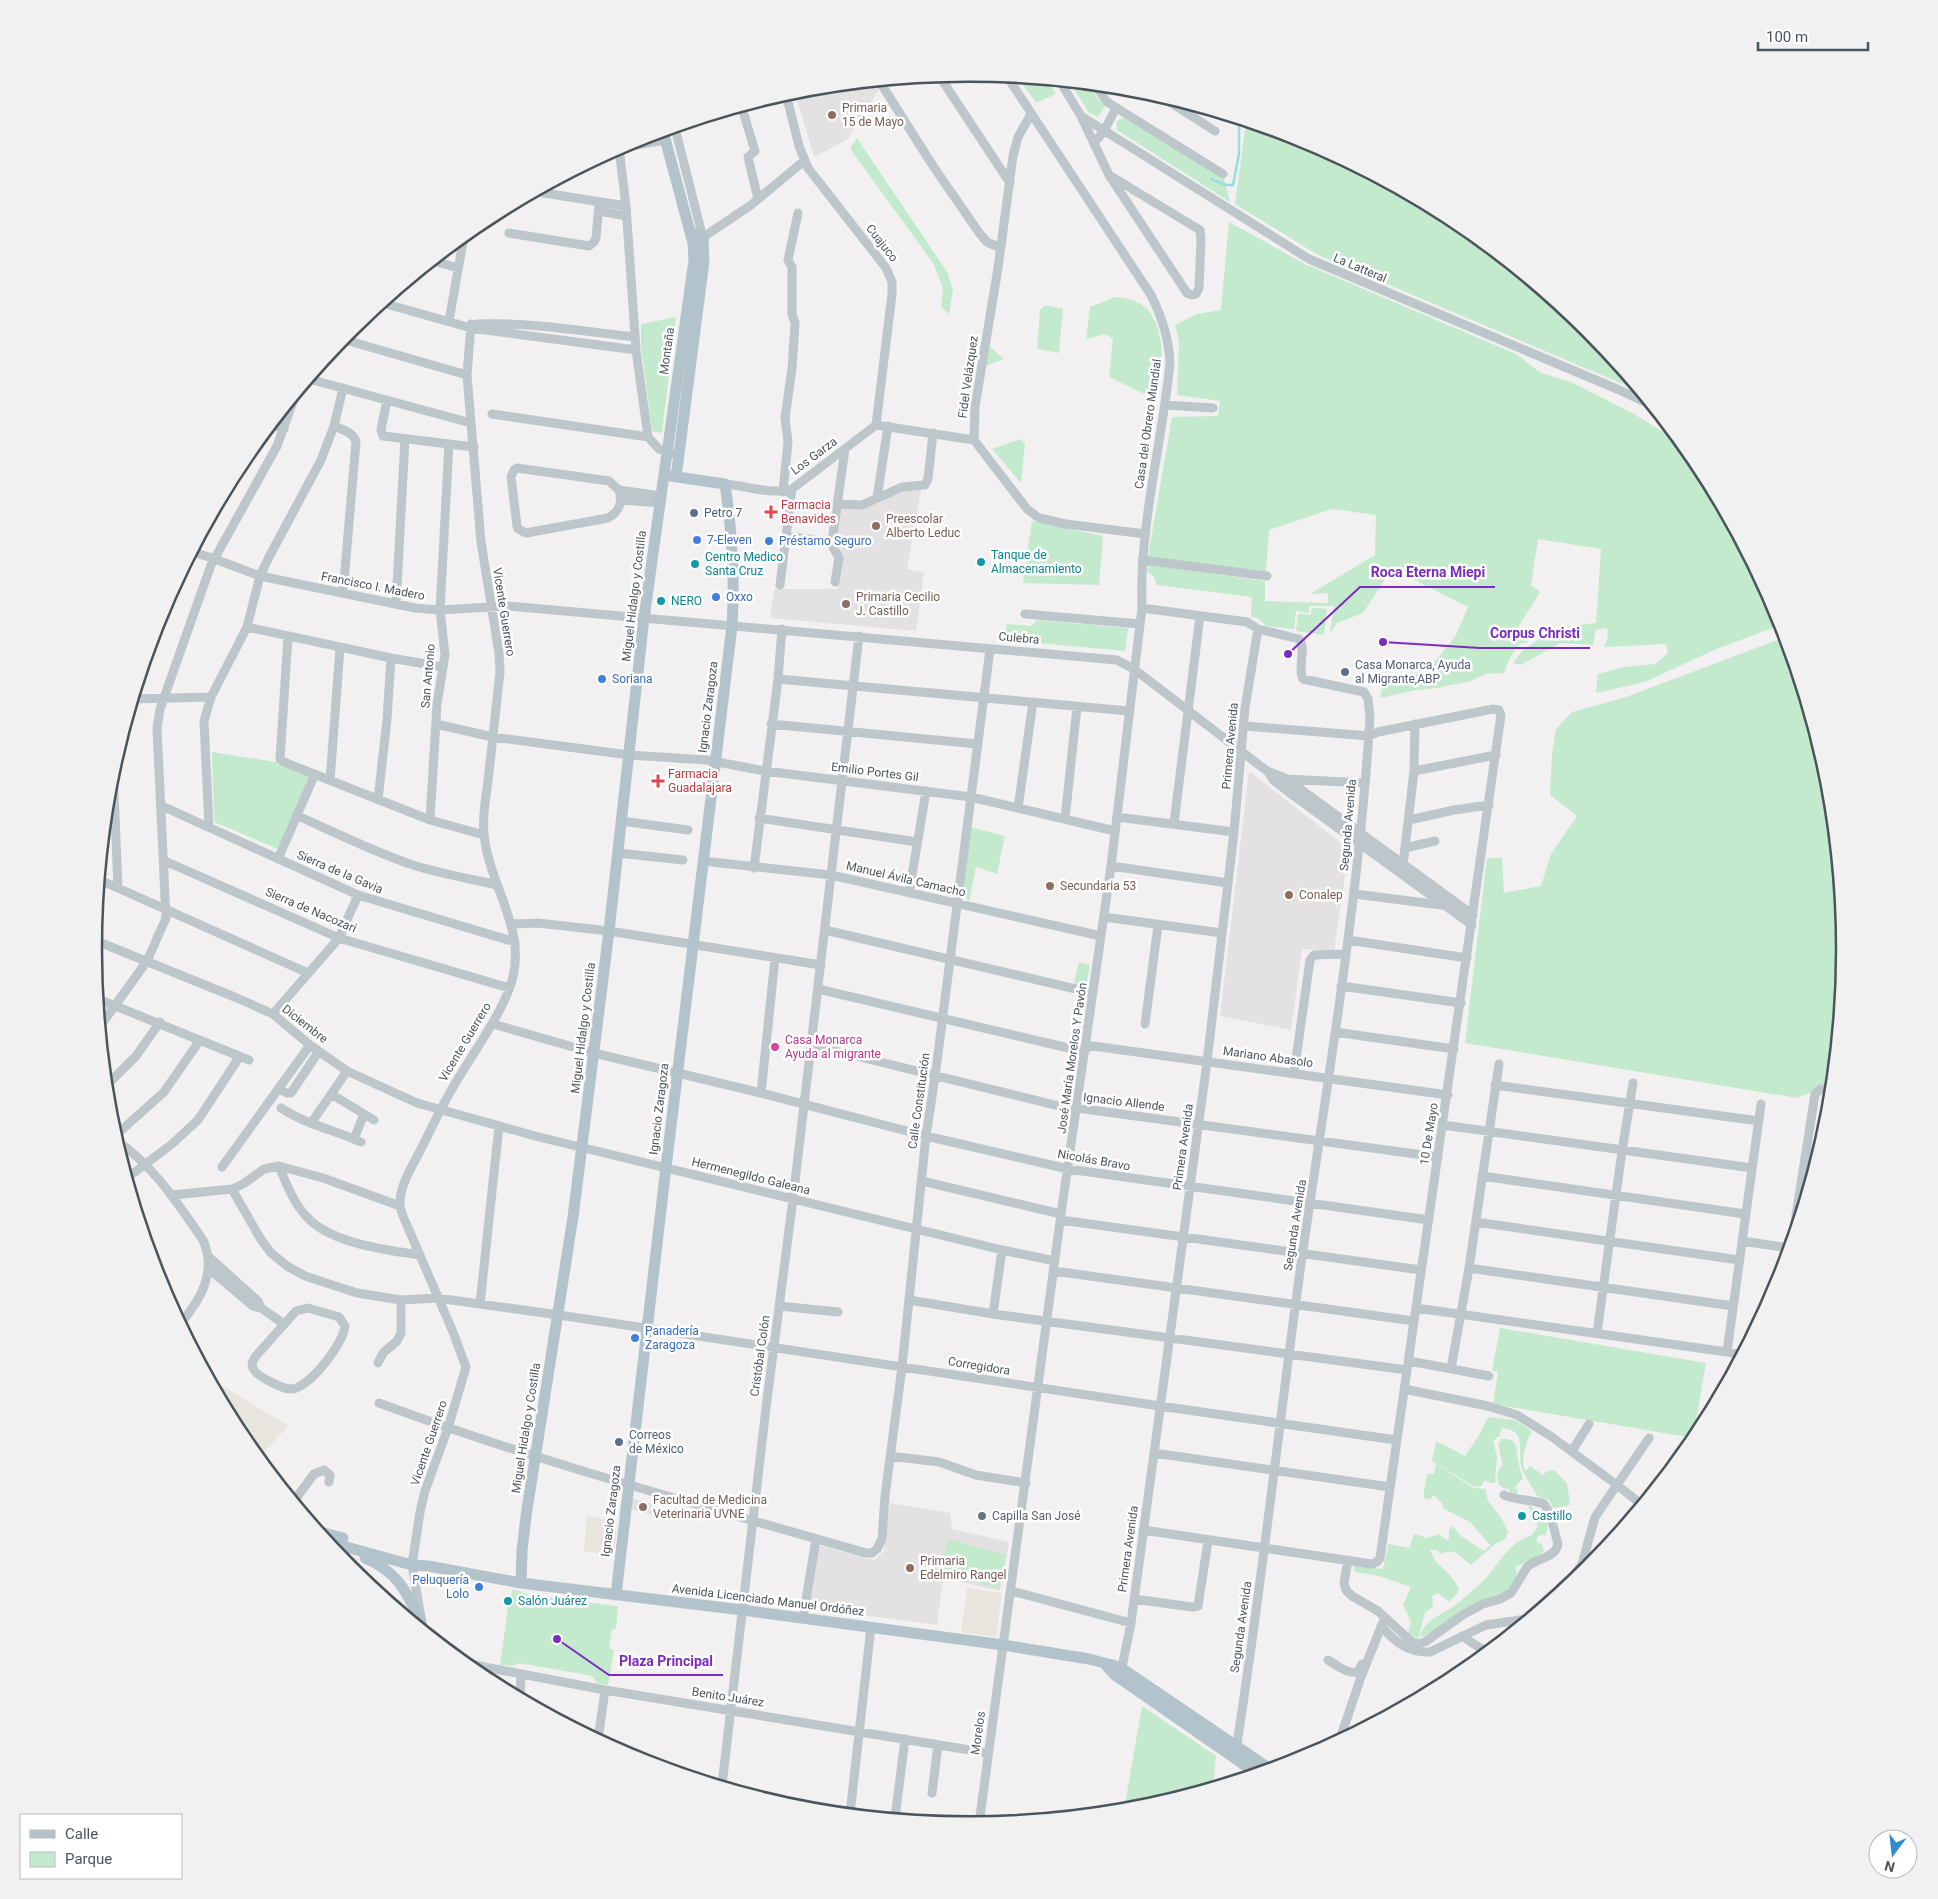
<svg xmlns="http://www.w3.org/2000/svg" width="1938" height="1899" font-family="Roboto,sans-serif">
	<rect width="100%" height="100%" fill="#f2f0f0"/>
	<path fill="#e8e4de" d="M219,1384l69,42 -29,32 -18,-22 -26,-48z
		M587,1516l30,5 -3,34 -30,-4z
		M336,1553l22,6 -4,13 -4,-3z
		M967,1588l35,5 -6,44 -35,-5z"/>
	<path fill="#e3e1e1" d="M876,83l3,6 -31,50 -34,18 -19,-65z
		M906,489l15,1 -14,79 17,3 -8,59 -146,-13 4,-29h64l5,-33 -8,-12 6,-38z
		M1249,771l100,78 -15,102 -32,-2 -11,81 -71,-14z
		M632,1498l25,7 -3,10 -24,-6z
		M890,1503l60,10 2,16 57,13 -9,49 -57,-13 -6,47 -128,-17 9,-61 4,-1 52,14 10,-9z"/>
	<path fill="#c4eacd" d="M1019,79l30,3 7,12 -20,9z
		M1071,84l19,2 8,13 7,7 -7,11 -9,-4z
		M1122,118l5,1 97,60 6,23 -113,-72 -1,-8z
		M1246,123l58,18 152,81 92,75 39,41 18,13 32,39 -319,-135 -83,-51z
		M857,138l90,134 6,17 -4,25 -8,-7 2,-19 -10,-25 -82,-113v-3z
		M1229,222l76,42 211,90 25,19 30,9 61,31 48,29 17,21 81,152 3,10 -67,25 -69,32 -49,11 2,-19 27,-7 30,-3 13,-11 -2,-9 -62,3 4,-11 -1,-8 -11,1 -3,16 -33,-2 -39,22 -8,-2 10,-13 32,-22 41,-5 5,-74 -63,-10 -7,46 9,7 -23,37 12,5 -1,8 -9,2 -10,16 -5,13 -19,1 -14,7 -34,7 -21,2 -36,8 3,-15 45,-12 28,-36 12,-28 -76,-38 -29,44 -26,10 -7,10 4,-27h-25v7l-13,-2 -2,18 -28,-3 -8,-8 -7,-1 1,-20 -95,-12 -3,-8 -7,-6 2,-6 116,16v20l63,2v-10l-18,1 65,-39 1,-40 -44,-6 -63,21 -3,42 -118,-15 24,-140 46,-1 2,-15 -43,-6 2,-53 -4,-17 22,-11 24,-4z
		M1115,297c37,2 45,26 47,59l-6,4 -4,33 3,6 -46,-22 4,-38 -8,-5 -19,5 4,-32z
		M1045,305l18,4 -4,44 -22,-4 3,-39z
		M676,317l-14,116 -10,-2 -11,-86v-21z
		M988,345l16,14 -19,7z
		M1021,439l4,5 -4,39 -29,-34z
		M1032,521l71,15 -4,49 -76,-2z
		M1312,608l15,1 -3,26 -28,-4 2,-17 13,1z
		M1037,620l91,8 -3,23 -121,-11 3,-16 25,2z
		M1785,637l43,142 17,171 -14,135 -34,13 -332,-55 22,-185h15l2,35 37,-7 10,-32 26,-38 -27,-21 2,-41 4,-25 16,-17 54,-15z
		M212,752l64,10 35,14 -33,73 -64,-27z
		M970,827l35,9 -8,38 -21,-7 -7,34 -7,-6z
		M1079,962l11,3 -4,21 -12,-3z
		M1500,1328l206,35 -13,75 -200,-34 5,-32 -6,-1z
		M1488,1417l26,3 18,11c-5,9 -13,31 -6,40l4,-5 13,9 4,-4 7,-1 13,13 3,20 -3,3 -14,2 -4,-8 -11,-3c-6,-11 -14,-20 -17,-32 -4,-18 7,-34 -19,-37l-3,8 -6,5 4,15 -2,27h-5l-5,-3 -4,6 -6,1 -43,-26 4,-20 29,15 14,-21z
		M1501,1439c17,-1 15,7 17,20 1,7 3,13 5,19l-8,9 3,5 -2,4 -4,-1 -4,-7 -1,1c-12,-3 -11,-11 -7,-22l3,-1 -5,-22z
		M1436,1464l38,24 11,1 3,12 14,18 6,13 -3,7 -10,5 -24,21 -15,-12 -8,-2 -6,3 -6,-4h-6l6,12 14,13 9,13 -1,5 -9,9 -11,-9 -6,3 1,10 -8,7 -7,26 -10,-6 3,-11 -8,-17 8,-18 -32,-11 -23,-4 -2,-3v-3l29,3 5,-25 21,4 5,-14 13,4 11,-4 9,6 2,-2v-8l4,-4 8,10 23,15 6,-6 -20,-23 -26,-13 -3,-8h-2l-5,-6 -4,5 -6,-2v-7l3,-17h7z
		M1528,1506h3l8,8h7c1,7 3,15 -1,22l-4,-2 -4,4v4l5,2 2,7c-8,7 -20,11 -29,17l2,4 -1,5 -11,16 -85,45c3,-19 25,-24 38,-35 9,-7 21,-18 29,-26 13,-15 23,-36 44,-41l7,-10z
		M948,1539l59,16 -8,33 -60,-15z
		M513,1589l20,7 85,10 -2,23h-4l-3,20 5,1 -6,35 -11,-2 -5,-7 -73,-13 -6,3 -13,-1 9,-65z
		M1142,1706l74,50 -3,30 -73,22 -16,2z"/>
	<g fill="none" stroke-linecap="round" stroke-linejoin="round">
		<path stroke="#97dde1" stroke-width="2.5" d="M1211,179l15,6h7l6,-31v-33"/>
		<path stroke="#bdc6cb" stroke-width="9" d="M940,77l70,106
			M880,82l53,84 47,68 7,8 14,6
			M1061,83l20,33 28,59 78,118 5,2 4,-1 3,-6 2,-48 -1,-10 -91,-55
			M1096,86l11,16 116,72
			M786,94l13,52 9,22 78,100 6,14v12l-16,131
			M1162,97l53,34
			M742,108l13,43 -7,6 10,42
			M1031,114l-13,23 -5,19 -15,112 -23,139 -1,33 53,69 12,9 27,6 79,10
			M1081,116l228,143 308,130 32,15
			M675,128l28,110
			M1094,143l10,-12 12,-23
			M619,148l7,58 10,144 12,87 11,12 14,5
			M619,148l46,-8
			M538,192l88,14
			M599,211l27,5
			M509,233l80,13 5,-4 2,-4 3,-35
			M699,240l52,-35 53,-44
			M434,261l24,7
			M383,303l88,25 165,22
			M449,321l15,-85
			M477,324c53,-2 105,7 157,13
			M342,339l125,36
			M309,379l162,44
			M387,400l-6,30 2,6 91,11
			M1165,405l48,3
			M492,414l156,23
			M272,425l12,4
			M334,426c9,4 19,6 22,16l-13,151
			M517,468l92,13 10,9c4,12 0,22 -11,28l-82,15 -8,-4 -1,-3 -6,-49 3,-7z
			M725,484c22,2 46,11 67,5l84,-64 98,15
			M619,490l42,6
			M783,492l5,-50 -3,-24 7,-49 3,-46 -3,-9v-47l-4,-7 10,-47
			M877,498l11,-72
			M621,500l39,3
			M838,504l24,1 40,-18 23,-2 3,-6 5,-46
			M786,536l46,6
			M193,552l22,7 45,17 155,32 25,2 67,-4 610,54 17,9 133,102 18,7 188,137
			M1142,560l125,16
			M835,582l4,-24 -7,-13v-3l13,-93
			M780,585l12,-96
			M396,604l9,-165
			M1142,608l105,14 11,7 41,10c8,10 -2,28 4,40l61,13 4,7 2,18c-11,181 -42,360 -68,540 -23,164 -40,329 -66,493
			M1025,614l115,10
			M247,627l144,31 52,9
			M288,637l-8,122 4,3 146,58 54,15
			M778,679l351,32
			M134,699l77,-2
			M436,724l57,13 136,18 78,5 58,11 206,26 144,34
			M771,724l206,20
			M113,768l5,119
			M1268,771l5,9 17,13 182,132
			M1414,771l82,-16
			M1285,779l80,4
			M330,780l10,-132
			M378,800l9,-81 4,-61
			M162,806l196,89 157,47
			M1018,808l15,-106
			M298,816c36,16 72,34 109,47 29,10 60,15 90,22
			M1117,817l117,15
			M759,818l158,24
			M1065,819l12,-112
			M430,820l7,-116 8,-49 -5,-45 9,-166
			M1409,820l45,-10 35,-5
			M621,821l67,9
			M1174,823l26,-207
			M209,827l-5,-106 7,-24 36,-70 13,-51 9,-19 52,-97 13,-34 9,-38
			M1405,848l30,-7
			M618,853l65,7
			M278,859l37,-85
			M165,861l174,77 170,50
			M703,861l128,14 270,61
			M1403,865l11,-94 1,-47
			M1111,866l117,17
			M754,868l24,-189 4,-50
			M100,880l208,93
			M909,893l17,-102
			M1355,894l86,11
			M1104,917l118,16
			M512,924l26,-1 71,8 212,34
			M825,930l268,63
			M94,940l143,58 36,16 37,31 37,26 70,32 118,33 467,114 53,11
			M1348,940l119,18
			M1341,986l120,17
			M818,989l267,63
			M98,999l151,61
			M273,1014l66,-76 19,-43
			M493,1024l101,29 167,40 165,43 142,33 361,51
			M1145,1024l13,-99
			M101,1025l46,-64 19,-43 -9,-190 3,-19 51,-144 66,-119 17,-47
			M1335,1032l119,17
			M811,1045l256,63h10l361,49
			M1086,1045l362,50
			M1294,1073l16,-113 4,-5 32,-1
			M107,1085l29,-29 24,-34
			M1495,1085l264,36
			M278,1089l9,4h4l28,-42
			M761,1093l14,-134
			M331,1094l43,26
			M281,1108c24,16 53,22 80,34
			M312,1122l35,-51
			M1443,1125l309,43
			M115,1136l49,-44 36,-52
			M354,1139l10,-25
			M117,1141c37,25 61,63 86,99 14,32 -2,59 -22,83
			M279,1166c7,17 14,36 27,50 23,27 80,34 114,39
			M222,1167l88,-122
			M1482,1176l263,38
			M127,1178l45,-34 26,-24 42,-64
			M922,1181l139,33
			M232,1189l28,49 11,15 16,13 18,10 52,17 44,7 36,-2 122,17 601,91 236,34
			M173,1195l59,-6 11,-5 21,-15 15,-3 44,12 77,28
			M1061,1220l360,50
			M1476,1222l263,38
			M1793,1235l22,-141 5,-5h11
			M1742,1241l47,7
			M209,1257l49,44 3,7
			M1469,1268l264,38
			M209,1269l44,37 8,2 23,16
			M1054,1271l360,50
			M909,1300l84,14 414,56
			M480,1304l19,-178
			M779,1306l59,6
			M308,1308l31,9 6,9c-1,17 -35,61 -53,63 -7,1 -37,-13 -39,-21 -2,-3 0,-7 2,-11l41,-46z
			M1416,1308l325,46
			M993,1314l9,-64
			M1597,1333l25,-182 11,-68
			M1727,1352l34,-248
			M1409,1361l80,15
			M378,1363l5,-10 14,-12 4,-8v-33
			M1451,1369l18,-101 30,-204
			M1404,1389l84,17 29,9 35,22 65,48 24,19
			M379,1403c159,59 324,103 487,150h6l5,-4 5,-10 3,-43 17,-129 24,-231 9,-59 55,-428
			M1572,1451l17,-27
			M1154,1453l236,34
			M890,1456l49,6 37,13 50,8
			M294,1501l20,-27 10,-4 6,5 -1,7
			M1143,1530l229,34 5,-2 3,-4 121,-843 -2,-5 -6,-1 -115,23 -9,4 -124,-10
			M1348,1560l-4,23 2,7 6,6 26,15 34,31 5,2 8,-2 39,-28 19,-10 17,-5 11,-6 16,-26c9,-9 29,-9 31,-23l-8,-30 -6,-10c-13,-5 -27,-3 -40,-9
			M1012,1591l119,32
			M1134,1599l58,8 6,-1 10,-65
			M1550,1600l22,-22 10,-14 13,-47 54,-79
			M803,1618l13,-79
			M1381,1626c14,16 27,27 49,26l56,-27 41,-6
			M423,1629l-11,-64 8,-53 5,-21 23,-63 18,-61 -13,-35 -47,-109c-3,-7 -7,-14 -6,-22 1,-18 13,-36 21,-52 10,-20 20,-41 31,-60 19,-34 44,-65 58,-102 20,-56 -21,-99 -26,-153 -2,-18 2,-36 4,-53 4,-36 8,-73 12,-109l-1,-19 -18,-111 -10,-119 -4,-48 4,-51
			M1462,1636l24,16
			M1328,1660c9,5 18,14 30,12l4,-8
			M464,1663l141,27 383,63
			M1118,1671l5,-9 8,-39 76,-561 27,-230 11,-124 13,-79
			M520,1698l1,-23
			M1340,1739l21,-62 22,-55
			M598,1740l7,-50
			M722,1785l44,-377 27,-209 66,-563
			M932,1793l6,-48
			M850,1814l21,-187
			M895,1818l10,-79
			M979,1824l82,-610 50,-348 31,-258c-3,-83 20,-163 28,-245 -1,-25 -8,-46 -19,-68l-143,-217"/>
		<path stroke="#b3c3cb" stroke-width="11" d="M676,477l28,-216 -1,-23 -13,-6
			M320,1532l23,6
			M328,1542l84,23 16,1 93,17 221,27 261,35 86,14 31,8 150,102
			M365,1558c33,14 41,33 56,64
			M521,1583l1,-32 4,-35 47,-299 36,-286 35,-313 50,-358 -1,-17 -30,-112
			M616,1595l50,-428 66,-541c3,-48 0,-95 -7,-142l-61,-9
			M1105,1664l10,11 141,98"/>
	</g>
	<g fill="#8d6e63" stroke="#fff" stroke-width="2">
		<circle cx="832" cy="115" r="5"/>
		<circle cx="876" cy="526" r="5"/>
		<circle cx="846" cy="604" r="5"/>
		<circle cx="1050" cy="886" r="5"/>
		<circle cx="1289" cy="895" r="5"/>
		<circle cx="643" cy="1507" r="5"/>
		<circle cx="910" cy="1568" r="5"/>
	</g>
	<g fill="#e0444e" stroke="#fff" stroke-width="2">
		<path d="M768.5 504.5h5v5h5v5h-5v5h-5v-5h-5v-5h5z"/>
		<path d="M655.5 773.5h5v5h5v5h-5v5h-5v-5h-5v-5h5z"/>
	</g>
	<g fill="#5c6f8a" stroke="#fff" stroke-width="2">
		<circle cx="694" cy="513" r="5"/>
		<circle cx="1345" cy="672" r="5"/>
		<circle cx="619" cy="1442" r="5"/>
	</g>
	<g fill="#3f7fe0" stroke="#fff" stroke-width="2">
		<circle cx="697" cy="540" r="5"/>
		<circle cx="769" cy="541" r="5"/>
		<circle cx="716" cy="597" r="5"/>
		<circle cx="602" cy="679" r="5"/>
		<circle cx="635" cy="1338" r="5"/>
		<circle cx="479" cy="1587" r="5"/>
	</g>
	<g fill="#0f9aa8" stroke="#fff" stroke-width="2">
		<circle cx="981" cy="562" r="5"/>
		<circle cx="695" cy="564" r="5"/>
		<circle cx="661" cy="601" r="5"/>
		<circle cx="1522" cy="1516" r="5"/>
		<circle cx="508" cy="1601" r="5"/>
	</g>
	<circle fill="#d1479c" stroke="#fff" stroke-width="2" cx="775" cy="1047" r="5"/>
	<circle fill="#6b7280" stroke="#fff" stroke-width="2" cx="982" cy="1516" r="5"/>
	<g text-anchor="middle" stroke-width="5" stroke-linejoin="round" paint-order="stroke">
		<g font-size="12" fill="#785e54" stroke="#fff" text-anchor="start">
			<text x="842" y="112">Primaria<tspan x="842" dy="14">15 de Mayo</tspan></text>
			<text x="886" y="523">Preescolar<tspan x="886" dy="14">Alberto Leduc</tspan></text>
			<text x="856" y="601">Primaria Cecilio<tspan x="856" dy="14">J. Castillo</tspan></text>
			<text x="1060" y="890">Secundaria 53</text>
			<text x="1299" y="899">Conalep</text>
			<text x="653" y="1504">Facultad de Medicina<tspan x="653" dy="14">Veterinaria UVNE</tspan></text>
			<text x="920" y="1565">Primaria<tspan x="920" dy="14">Edelmiro Rangel</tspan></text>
		</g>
		<g font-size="12" fill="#4a555b" stroke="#fff">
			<text transform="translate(882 243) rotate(52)" y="4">Cuajuco</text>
			<text transform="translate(1360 268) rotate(23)" y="4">La Latteral</text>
			<text transform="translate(667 351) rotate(-82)" y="4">Montaña</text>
			<text transform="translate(968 377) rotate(-82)" y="4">Fidel Velázquez</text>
			<text transform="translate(1148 424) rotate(-82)" y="4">Casa del Obrero Mundial</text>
			<text transform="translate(814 456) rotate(-37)" y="4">Los Garza</text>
			<text transform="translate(373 586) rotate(11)" y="4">Francisco I. Madero</text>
			<text transform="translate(634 596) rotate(-83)" y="4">Miguel Hidalgo y Costilla</text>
			<text transform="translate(504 612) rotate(81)" y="4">Vicente Guerrero</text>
			<text transform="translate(1019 638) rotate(5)" y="4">Culebra</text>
			<text transform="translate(428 676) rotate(-85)" y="4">San Antonio</text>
			<text transform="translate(708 707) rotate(-83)" y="4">Ignacio Zaragoza</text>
			<text transform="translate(1230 746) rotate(-85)" y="4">Primera Avenida</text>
			<text transform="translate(875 772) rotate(7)" y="4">Emilio Portes Gil</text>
			<text transform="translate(1348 825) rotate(-85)" y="4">Segunda Avenida</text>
			<text transform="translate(340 872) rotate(23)" y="4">Sierra de la Gavia</text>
			<text transform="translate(906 879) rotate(13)" y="4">Manuel Ávila Camacho</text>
			<text transform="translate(311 910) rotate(23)" y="4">Sierra de Nacozari</text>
			<text transform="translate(305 1024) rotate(38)" y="4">Diciembre</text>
			<text transform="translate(583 1028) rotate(-83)" y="4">Miguel Hidalgo y Costilla</text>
			<text transform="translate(465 1042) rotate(-59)" y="4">Vicente Guerrero</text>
			<text transform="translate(1268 1057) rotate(8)" y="4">Mariano Abasolo</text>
			<text transform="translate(1072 1058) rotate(-82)" y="4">José María Morelos Y Pavón</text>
			<text transform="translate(919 1101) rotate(-82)" y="4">Calle Constitución</text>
			<text transform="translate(1124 1102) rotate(7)" y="4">Ignacio Allende</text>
			<text transform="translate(659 1109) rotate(-83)" y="4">Ignacio Zaragoza</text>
			<text transform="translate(1429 1134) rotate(-81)" y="4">10 De Mayo</text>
			<text transform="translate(1183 1147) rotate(-82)" y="4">Primera Avenida</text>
			<text transform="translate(1094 1160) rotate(10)" y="4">Nicolás Bravo</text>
			<text transform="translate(751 1176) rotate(14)" y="4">Hermenegildo Galeana</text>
			<text transform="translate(1295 1225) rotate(-81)" y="4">Segunda Avenida</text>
			<text transform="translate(760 1356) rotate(-82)" y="4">Cristóbal Colón</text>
			<text transform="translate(979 1366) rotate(9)" y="4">Corregidora</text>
			<text transform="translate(526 1428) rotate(-81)" y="4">Miguel Hidalgo y Costilla</text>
			<text transform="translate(429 1443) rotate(-71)" y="4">Vicente Guerrero</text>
			<text transform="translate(611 1511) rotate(-83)" y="4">Ignacio Zaragoza</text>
			<text transform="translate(1128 1549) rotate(-82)" y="4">Primera Avenida</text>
			<text transform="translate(768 1600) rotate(7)" y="4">Avenida Licenciado Manuel Ordóñez</text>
			<text transform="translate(1241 1627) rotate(-82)" y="4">Segunda Avenida</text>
			<text transform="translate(728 1697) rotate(9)" y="4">Benito Juárez</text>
			<text transform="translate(978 1733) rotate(-82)" y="4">Morelos</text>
		</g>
		<g font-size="12" fill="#be3a42" stroke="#fff" text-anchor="start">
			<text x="781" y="509">Farmacia<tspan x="781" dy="14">Benavides</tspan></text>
			<text x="668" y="778">Farmacia<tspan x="668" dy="14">Guadalajara</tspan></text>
		</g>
		<g font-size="12" fill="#4e5e75" stroke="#fff" text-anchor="start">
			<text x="704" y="517">Petro 7</text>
			<text x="1355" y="669">Casa Monarca, Ayuda<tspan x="1355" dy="14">al Migrante,ABP</tspan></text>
			<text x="629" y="1439">Correos<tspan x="629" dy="14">de México</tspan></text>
		</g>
		<g font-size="12" fill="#366cbe" stroke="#fff" text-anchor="start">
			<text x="707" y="544">7-Eleven</text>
			<text x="779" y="545">Préstamo Seguro</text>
			<text x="726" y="601">Oxxo</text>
			<text x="612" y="683">Soriana</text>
			<text x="645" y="1335">Panadería<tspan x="645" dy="14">Zaragoza</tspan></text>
			<text x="469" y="1584" text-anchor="end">Peluquería<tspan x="469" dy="14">Lolo</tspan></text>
		</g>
		<g font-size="12" fill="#0d838f" stroke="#fff" text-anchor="start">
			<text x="991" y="559">Tanque de<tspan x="991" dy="14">Almacenamiento</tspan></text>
			<text x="705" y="561">Centro Medico<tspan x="705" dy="14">Santa Cruz</tspan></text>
			<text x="671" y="605">NERO</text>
			<text x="1532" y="1520">Castillo</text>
			<text x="518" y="1605">Salón Juárez</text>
		</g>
		<g font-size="12" fill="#b23c85" stroke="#fff" text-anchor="start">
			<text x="785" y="1044">Casa Monarca<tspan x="785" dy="14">Ayuda al migrante</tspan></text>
		</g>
		<g font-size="12" fill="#5b616d" stroke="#fff" text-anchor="start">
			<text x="992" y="1520">Capilla San José</text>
		</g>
	</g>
	<path d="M0 0H1938V1899H0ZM102 949a867 867 0 1 1 1734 0a867 867 0 1 1-1734 0Z" fill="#f1f1f2" fill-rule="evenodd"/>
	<path fill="none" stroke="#4a555b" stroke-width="2.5" d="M102 949a867 867 0 1 1 1734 0a867 867 0 1 1-1734 0Z"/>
	<path fill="none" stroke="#7b2cbf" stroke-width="2" d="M1288 654L1360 587H1495M1383 642L1480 648H1590M557 1639L609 1675H723"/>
	<g fill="#7b2cbf" stroke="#fff" stroke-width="2">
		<circle cx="1288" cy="654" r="5"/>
		<circle cx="1383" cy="642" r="5"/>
		<circle cx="557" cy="1639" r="5"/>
	</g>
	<g font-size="14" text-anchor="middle" font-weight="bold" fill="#7b2cbf" stroke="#fff" stroke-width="5" stroke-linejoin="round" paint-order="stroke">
		<text x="1428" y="577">Roca Eterna Miepi</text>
		<text x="1535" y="638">Corpus Christi</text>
		<text x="666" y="1666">Plaza Principal</text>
	</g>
	<rect x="20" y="1814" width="162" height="65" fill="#ffffff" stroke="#b7bbbd"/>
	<rect x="30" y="1830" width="25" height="8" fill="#b3c3cb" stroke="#b7bbbd"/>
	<text x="65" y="1839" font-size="15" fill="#4a555b">Calle</text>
	<rect x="30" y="1852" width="25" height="15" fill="#c4eacd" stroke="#b7bbbd"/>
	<text x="65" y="1864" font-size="15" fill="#4a555b">Parque</text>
	<g transform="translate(1893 1854) rotate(195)"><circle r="24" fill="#ffffff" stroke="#b7bbbd"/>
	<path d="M0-4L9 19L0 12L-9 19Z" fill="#308ccc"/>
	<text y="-8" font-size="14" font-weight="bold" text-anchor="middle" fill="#4a555b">N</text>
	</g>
	<path d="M1758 42v8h110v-8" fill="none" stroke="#4a555b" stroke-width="2.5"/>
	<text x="1766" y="42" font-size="15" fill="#4a555b" stroke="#ffffff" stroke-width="4" paint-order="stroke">100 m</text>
</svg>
